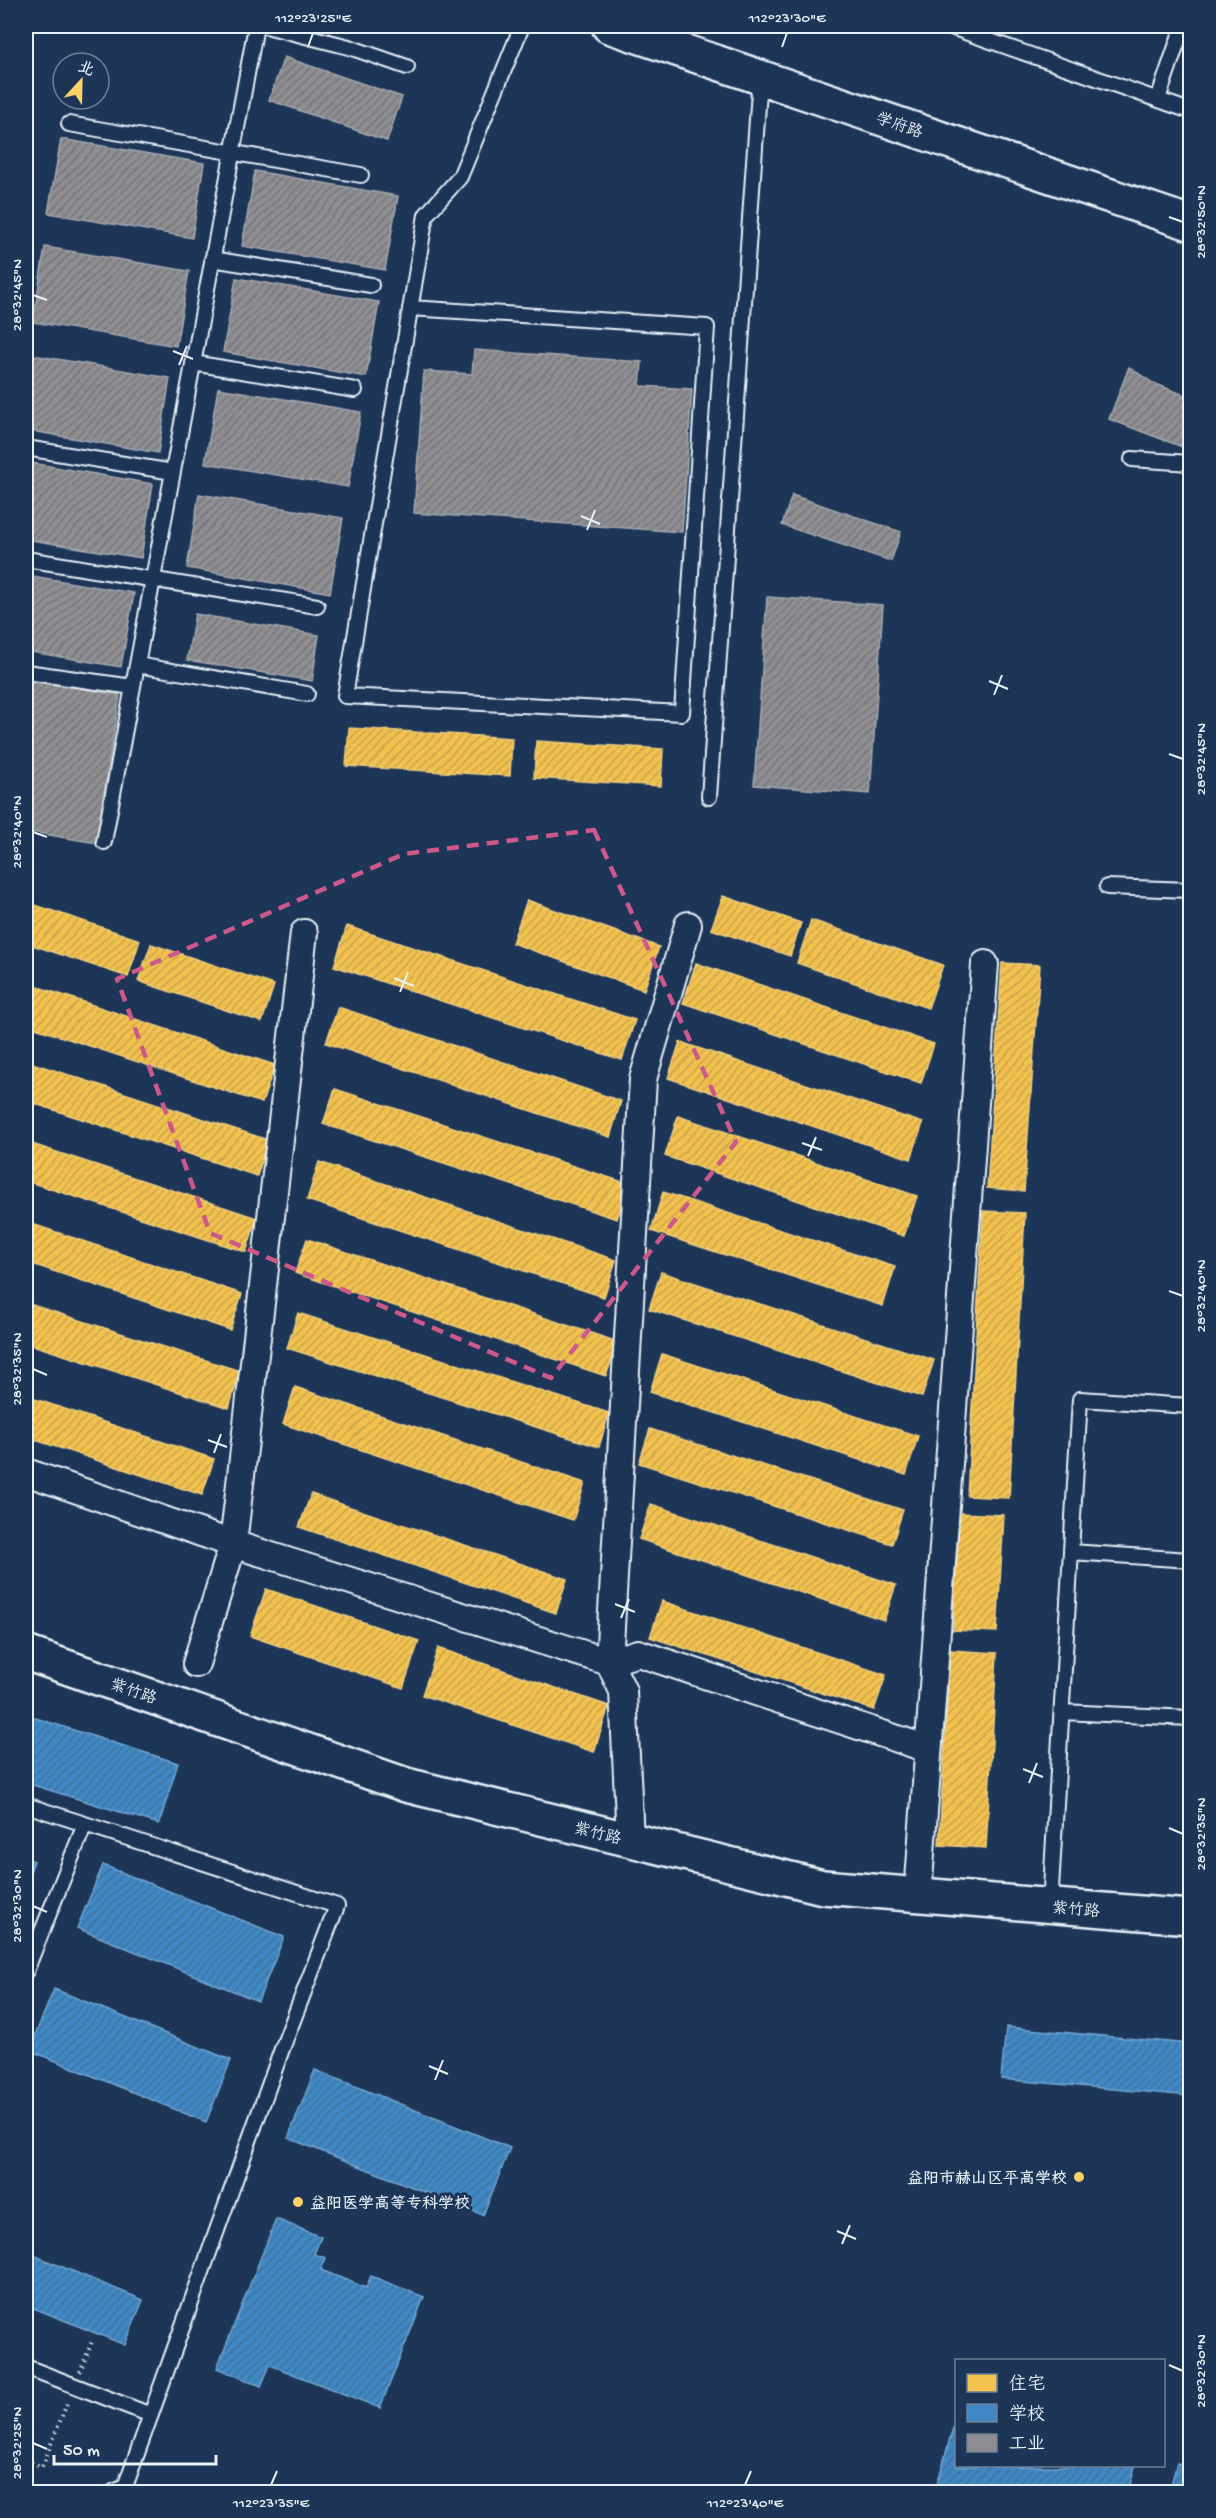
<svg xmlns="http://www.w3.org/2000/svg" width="1216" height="2518" font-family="'Gochi Hand','LXGW WenKai TC',sans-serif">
	<defs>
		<pattern id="homes-hatch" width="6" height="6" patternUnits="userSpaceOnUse" patternTransform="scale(1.5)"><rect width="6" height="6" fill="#f2c14e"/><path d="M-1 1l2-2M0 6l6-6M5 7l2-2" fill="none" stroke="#c7a34d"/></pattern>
		<pattern id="schools-hatch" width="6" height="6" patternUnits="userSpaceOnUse" patternTransform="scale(1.5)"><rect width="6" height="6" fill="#3f88c5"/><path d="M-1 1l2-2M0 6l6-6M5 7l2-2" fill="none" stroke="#41729a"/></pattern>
		<pattern id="industry-hatch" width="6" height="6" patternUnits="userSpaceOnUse" patternTransform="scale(1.5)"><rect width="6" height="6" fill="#8d8d92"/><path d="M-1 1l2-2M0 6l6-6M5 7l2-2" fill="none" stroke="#747579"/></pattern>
	</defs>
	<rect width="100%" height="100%" fill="#1d3557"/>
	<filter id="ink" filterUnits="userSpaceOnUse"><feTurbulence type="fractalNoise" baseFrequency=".0167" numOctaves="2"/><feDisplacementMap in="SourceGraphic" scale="12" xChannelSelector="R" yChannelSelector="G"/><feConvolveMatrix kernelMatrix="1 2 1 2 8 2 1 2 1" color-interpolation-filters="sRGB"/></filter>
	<g filter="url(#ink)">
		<path fill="url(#homes-hatch)" stroke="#efcf81" stroke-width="1.5" d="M349,728l163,10 -2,38 -164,-10z
			M536,741l127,8 -2,37 -127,-8z
			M723,896l78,27 -11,33 -79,-27z
			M527,900l132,47 -15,43 -132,-47z
			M26,902l114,38 -12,37 -102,-34z
			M811,920l132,45 -15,43 -131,-45z
			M347,926l288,94 -13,40 -288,-94z
			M151,944l123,41 -12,37 -124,-41z
			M696,963l238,81 -13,39 -238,-80z
			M1002,963l38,2 -16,226 -37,-3z
			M26,983l249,82 -13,38 -236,-78z
			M338,1007l283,94 -11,36 -284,-94z
			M680,1042l243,81 -12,36 -243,-81z
			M26,1061l242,79 -11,36 -231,-75z
			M335,1089l294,95 -12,35 -294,-95z
			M678,1116l239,80 -13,40 -239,-80z
			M26,1142l231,76 -11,34 -220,-71z
			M319,1162l297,98 -12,37 -297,-97z
			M663,1192l232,75 -12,39 -232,-75z
			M983,1211l42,2 -16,285 -42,-2z
			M26,1222l216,72 -12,36 -204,-68z
			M307,1239l311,103 -12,34 -311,-103z
			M661,1272l273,88 -12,37 -273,-88z
			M26,1303l214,68 -11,37 -203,-65z
			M298,1313l311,100 -10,34 -312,-99z
			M662,1354l256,82 -12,39 -256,-83z
			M295,1387l290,96 -12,37 -290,-96z
			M26,1396l188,63 -12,36 -176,-58z
			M650,1429l253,81 -11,34 -253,-81z
			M311,1494l256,85 -11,34 -257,-86z
			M651,1504l245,81 -12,35 -245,-81z
			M959,1513l45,2 -7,117 -44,-2z
			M266,1589l153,52 -16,47 -153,-52z
			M662,1601l224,74 -12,35 -224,-73z
			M438,1648l171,58 -15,46 -172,-57z
			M950,1650l47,3 -11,195 -47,-3z"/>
		<path fill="url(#schools-hatch)" stroke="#72a8d4" stroke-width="1.5" d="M26,1715l152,48 -19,61 -133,-41z
			M26,1858l8,3 -8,22z
			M103,1865l181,72 -26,64 -181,-73z
			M54,1989l177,71 -25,62 -177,-72z
			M1006,2027l184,17v52l-189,-17z
			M315,2070l195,78 -27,67 -195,-77z
			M276,2219l45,18 -7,17 12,4 -5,12 45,18 5,-12 53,21 -44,111 -110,-43 -9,21 -44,-18z
			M26,2252l117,48 -18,45 -99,-40z
			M956,2417v49h179l-7,26h-193z
			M1177,2463l13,4v25h-21z"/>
		<path fill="url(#industry-hatch)" stroke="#a8abb1" stroke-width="1.5" d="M284,57l118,40 -15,44 -118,-41z
			M61,139l143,24 -12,75 -144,-25z
			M255,171l143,25 -13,74 -143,-24z
			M45,247l144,24 -13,75 -143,-24z
			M236,278l143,24 -13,75 -143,-25z
			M474,350l168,12 -2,24 52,3 -10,143 -268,-19 10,-142 48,3z
			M27,354l143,24 -12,75 -132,-23z
			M1129,367l24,16 37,14v53l-81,-31z
			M218,388l143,24 -13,75 -143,-24z
			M26,462l127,22 -12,74 -115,-19z
			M199,494l144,24 -13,75 -143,-25z
			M792,495l109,37 -10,29 -109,-36z
			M26,575l108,18 -13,74 -95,-16z
			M767,597l116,8 -13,189 -116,-9z
			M195,614l124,21 -7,46 -125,-21z
			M26,679l94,16 -24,148 -70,-12z"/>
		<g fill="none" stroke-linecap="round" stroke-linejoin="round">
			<g stroke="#e8f1f8" stroke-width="18">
				<path id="service" d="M266,26l83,21 58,20
					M948,26l242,85
					M1158,99l25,-73
					M69,124l292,51
					M212,259l159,26
					M410,308l297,19 -25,386 -337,-17 81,-481 34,-38 62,-151
					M193,363l162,27
					M26,448l147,24
					M1132,459l58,4
					M26,559l291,47
					M137,665l170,29
					M26,672l107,15
					M709,797l51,-720
					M104,842l152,-816
					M1107,887l83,3
					M1071,1552l119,8
					M1062,1712l128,6
					M26,1805l311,101 -55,143 -157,438 -12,5
					M1050,1906l30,-507 110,7
					M26,1971l59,-147
					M26,2367l125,48"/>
			</g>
			<g stroke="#e8f1f8" stroke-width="30">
				<path id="minor" d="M26,1472l207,72 376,118 29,-9 290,96
					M196,1664l37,-120 71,-611
					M630,1840l-7,-149 -14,-29 34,-583 45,-154
					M918,1895l67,-931"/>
			</g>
			<g stroke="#e8f1f8" stroke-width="38">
				<path id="tertiary" d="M609,26l581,197
					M26,1653l380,132 417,102 367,30"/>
			</g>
			<path stroke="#e8f1f8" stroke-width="4" stroke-dasharray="1.5 4.5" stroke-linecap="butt" d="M80,2372l13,-33
				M26,2460l16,7 26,-66"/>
			<use href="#service" stroke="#1d3557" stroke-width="14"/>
			<use href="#minor" stroke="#1d3557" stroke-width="26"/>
			<use href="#tertiary" stroke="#1d3557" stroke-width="33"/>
		</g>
	</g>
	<path fill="none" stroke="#cd598a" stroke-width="4.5" stroke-dasharray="12 8" stroke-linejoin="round" d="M594,830l142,312 -185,236 -341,-145 -93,-254 287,-125z"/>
	<path fill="none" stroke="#e8f1f8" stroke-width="2" d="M308,47l5,-14M782,47l5,-14M1169,217l14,5M33,295l14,5M173,351l20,8M179,365l8,-19M581,516l19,8M587,530l8,-20M989,681l19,8M994,695l8,-20M1169,754l14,5M33,832l14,5M394,978l20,8M400,992l8,-20M802,1143l20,7M808,1156l8,-19M1169,1291l14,5M33,1369l14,6M208,1440l19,7M214,1453l7,-19M615,1604l20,8M621,1618l8,-19M1023,1769l20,8M1029,1783l8,-20M1169,1828l14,6M33,1906l14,6M429,2066l19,8M435,2080l8,-20M837,2231l19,8M842,2244l8,-19M1169,2365l14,6M33,2443l14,6M271,2485l6,-14M745,2485l6,-14"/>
	<g fill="#ffd166" stroke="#1d3557" stroke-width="2">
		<circle cx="1079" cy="2177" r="6"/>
		<circle cx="298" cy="2202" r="6"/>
	</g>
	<g text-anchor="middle" stroke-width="6" stroke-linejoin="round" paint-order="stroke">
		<g font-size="16" fill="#e8f1f8" stroke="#1d3557">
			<text transform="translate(900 124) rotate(19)" y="6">学府路</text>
			<text transform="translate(134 1690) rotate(19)" y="6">紫竹路</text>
			<text transform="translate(598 1832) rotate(14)" y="6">紫竹路</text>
			<text transform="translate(1076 1908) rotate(5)" y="6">紫竹路</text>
		</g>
		<g font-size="16" font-weight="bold" fill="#e8f1f8" stroke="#1d3557" text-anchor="end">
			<text x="1067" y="2183">益阳市赫山区平高学校</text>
			<text x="310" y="2208" text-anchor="start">益阳医学高等专科学校</text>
		</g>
	</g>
	<rect width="1216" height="2518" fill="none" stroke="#1d3557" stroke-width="66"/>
	<rect x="955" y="2359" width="210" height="108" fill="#1d3557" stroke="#6e8097" stroke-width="1.5"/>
	<rect x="967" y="2374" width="30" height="18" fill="#f2c14e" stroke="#6e8097" stroke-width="1.5"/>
	<text x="1009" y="2389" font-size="18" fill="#e8f1f8">住宅</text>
	<rect x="967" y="2404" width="30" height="18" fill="#3f88c5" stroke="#6e8097" stroke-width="1.5"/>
	<text x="1009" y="2419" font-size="18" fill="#e8f1f8">学校</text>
	<rect x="967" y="2434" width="30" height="18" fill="#8d8d92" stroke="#6e8097" stroke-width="1.5"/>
	<text x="1009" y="2449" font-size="18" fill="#e8f1f8">工业</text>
	<g transform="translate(81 81) rotate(22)"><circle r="28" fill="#1d3557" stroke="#6e8097" stroke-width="1.5"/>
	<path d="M0-4.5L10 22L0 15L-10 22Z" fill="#ffd166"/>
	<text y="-9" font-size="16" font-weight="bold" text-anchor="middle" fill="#e8f1f8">北</text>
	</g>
	<path d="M54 2455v9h162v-9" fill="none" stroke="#e8f1f8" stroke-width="3"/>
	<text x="63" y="2455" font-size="18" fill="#e8f1f8" stroke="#1d3557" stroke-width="4.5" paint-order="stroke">50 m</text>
	<rect x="33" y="33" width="1150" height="2452" fill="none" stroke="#e8f1f8" stroke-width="2"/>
	<g font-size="15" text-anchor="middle" fill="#e8f1f8">
		<text x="313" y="22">112°23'25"E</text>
		<text x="787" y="22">112°23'30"E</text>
		<text transform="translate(1200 222) rotate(-90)" y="5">28°32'50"N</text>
		<text transform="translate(16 295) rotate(-90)" y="5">28°32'45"N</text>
		<text transform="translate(1200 759) rotate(-90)" y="5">28°32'45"N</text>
		<text transform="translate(16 832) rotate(-90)" y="5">28°32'40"N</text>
		<text transform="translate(1200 1296) rotate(-90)" y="5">28°32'40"N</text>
		<text transform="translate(16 1369) rotate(-90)" y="5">28°32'35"N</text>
		<text transform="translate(1200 1834) rotate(-90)" y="5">28°32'35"N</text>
		<text transform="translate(16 1906) rotate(-90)" y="5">28°32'30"N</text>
		<text transform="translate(1200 2371) rotate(-90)" y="5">28°32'30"N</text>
		<text transform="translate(16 2443) rotate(-90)" y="5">28°32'25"N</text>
		<text x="271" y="2507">112°23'35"E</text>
		<text x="745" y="2507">112°23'40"E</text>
	</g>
</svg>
